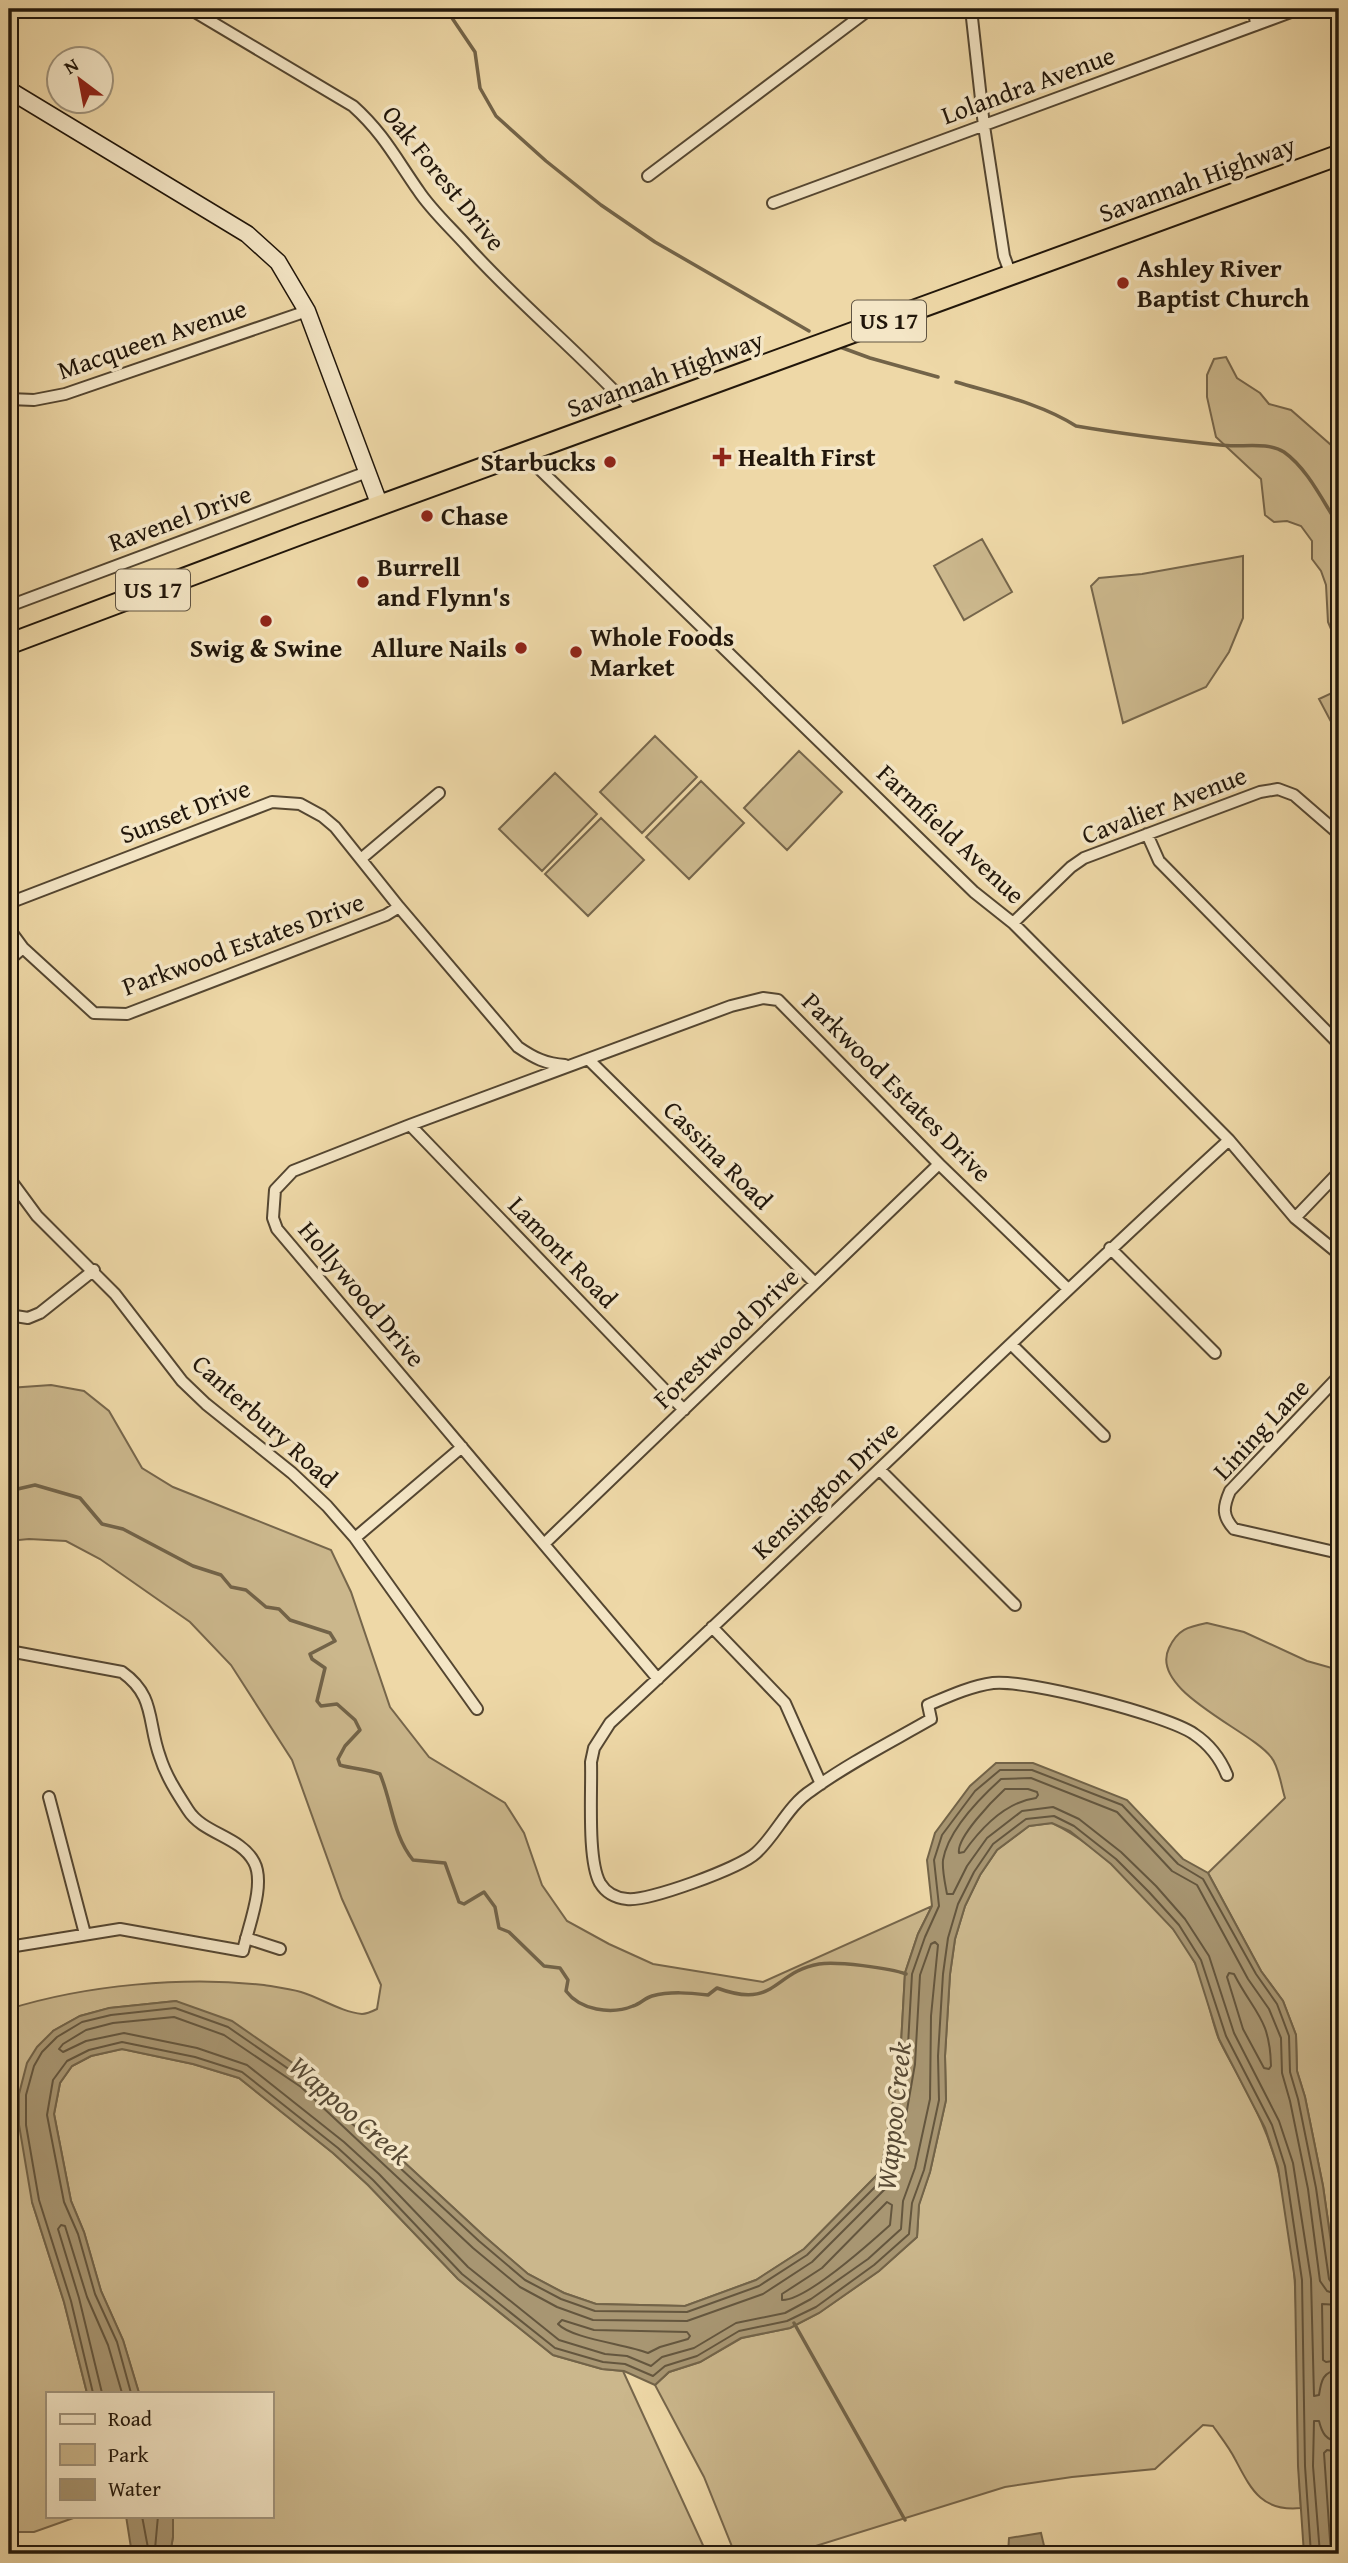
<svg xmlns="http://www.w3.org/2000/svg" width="1348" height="2563" font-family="'Gentium Book Plus',serif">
	<rect width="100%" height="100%" fill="#eed8a7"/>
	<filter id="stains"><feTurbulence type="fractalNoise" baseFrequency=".00286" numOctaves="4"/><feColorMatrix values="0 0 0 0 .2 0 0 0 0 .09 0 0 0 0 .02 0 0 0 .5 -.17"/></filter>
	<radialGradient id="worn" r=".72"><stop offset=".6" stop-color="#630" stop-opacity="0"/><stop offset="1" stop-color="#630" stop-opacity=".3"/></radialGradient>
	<path fill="#cbb78c" stroke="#76664b" stroke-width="2" d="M1226,357l11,21 23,15 9,11 22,6 48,42v196l-11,-26 -2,-37 -5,-14 -9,-12v-18l-11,-15 -14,-5 -13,1 -9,-7 -4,-36 -45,-42 -9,-40v-22l7,-16z
		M982,539l30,53 -48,28 -30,-54z
		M1243,556v62l-14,34 -23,35 -83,36 -32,-137 8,-8 43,-4z
		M1336,691l3,7 -1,37 -19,-36z
		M655,736l42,41 -55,56 -42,-41z
		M799,751l43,41 -55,58 -43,-42z
		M555,773l42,41 -55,57 -43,-42z
		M701,781l43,42 -55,56 -43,-42z
		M601,818l43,42 -56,56 -43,-42z
		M51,1385l33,6 25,20 33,57 31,19 158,63 20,42 39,115 39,50 76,46 19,30 18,52 25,36 42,23 44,20 110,18 169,-76 -14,28 -13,39 -5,89 -19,109 -77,78 -48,31 -71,26 -89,-2 -32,-11 -36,-19 -44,-38 -174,-161 -134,-74 -66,7 -30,8 -27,15 -21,171 32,100 23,91h-40v123h32l-45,16h-25v-523c77,-24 175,-33 255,-24 12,2 26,4 37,7 20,6 40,20 61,22 5,0 11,-3 15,-5l4,-24 -39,-86 -50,-139 -61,-95 -41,-43 -90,-63 -34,-18 -37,-2 -20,2v-153z
		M1207,1623l37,9 63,29 32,9v806l-4,-72 3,-51 -1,-69 -14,-98 -18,-89 -8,-26 -1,-36 -13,-34 -22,-30 -53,-98 77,-75c-4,-12 -6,-32 -14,-41 -20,-27 -123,-66 -102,-109 9,-19 19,-21 38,-25z
		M1052,1823c49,23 116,90 142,138 12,23 15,52 24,76 6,14 15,28 22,42 15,28 29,56 37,87 30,111 15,229 24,342 -40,4 -50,-19 -66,-49 -6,-12 -15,-23 -22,-33l-10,-1 -48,44 -83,8 -67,10 -215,67h-55l-31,-77 -49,-92 14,-13 31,-10 42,-24 48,-10 29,-15 60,-42 38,-34 2,-33 11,-32 16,-72 -1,-44 5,-82 5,-35 10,-33 15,-31 17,-25 32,-24z
		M122,2049l71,15 46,14 94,75 35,32 90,94 95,76 49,14 21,2 84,183h-537l3,-17v-21h98v-123h-132l-16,-53 -22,-49 -17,-59 -13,-31 -17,-87 6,-31 12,-17 19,-10z"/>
	<path fill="#a89672" stroke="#726348" stroke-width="2" d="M996,1763h37l94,37 56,59 25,14 53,98 22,30 13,34 1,36 8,26 18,89 14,98 1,69 -3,51 4,72v78h-35l-6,-88 -3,-186 -17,-113 -13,-39 -46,-89 -24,-76 -22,-34 -62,-65 -41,-33 -18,-8 -23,3 -32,24 -17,25 -15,31 -10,33 -5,35 -5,82 1,44 -16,72 -11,33 -2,32 -38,34 -60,42 -29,15 -49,10 -41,24 -31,10 -14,13 -31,-14 -22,-2 -49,-14 -95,-76 -90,-94 -35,-32 -94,-75 -46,-14 -71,-15 -31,7 -19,10 -12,17 -6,31 17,87 13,31 17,59 22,49 16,53h-52l-23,-91 -32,-100 -13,-77v-31l8,-31 10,-16 16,-16 27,-15 29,-8 67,-7 56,20 78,54 174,161 44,38 36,19 32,11 89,2 71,-26 48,-31 77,-78 19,-109 5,-89 13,-39 14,-28 -5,-46 8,-27 35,-47z
		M126,2516h47v21l-3,17h-38z
		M1041,2533l5,21h-38l1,-16z"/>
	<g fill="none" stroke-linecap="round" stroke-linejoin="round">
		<path stroke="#64563e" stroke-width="2" d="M1005,1789h23l9,3 1,3 -2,3c-31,4 -55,30 -72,54l-5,1c-3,-15 34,-53 46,-64z
			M935,1942l3,3 -7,71 -1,83 -15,69 -12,33 -2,28 -33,30 -57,40 -26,14 -49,10 -42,25 -32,9 -11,9 -24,-10 -22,-2 -46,-14 -91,-73 -89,-93 -35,-32 -97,-77 -50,-17 -73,-15 -38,8 -23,11 -4,-3 4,-5 23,-14 27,-7 61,-6 50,18 77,52 172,161 47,39 37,20 36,13 94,1 76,-27 49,-32 83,-83 20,-115 5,-89 11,-31z
			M1229,1973l5,1c20,39 36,44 37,92l-2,3 -5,-1 -21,-39 -16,-52z
			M887,2202l5,3 -2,20c-20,18 -84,76 -108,75v-6l40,-26z
			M1339,2295l-12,-4 -7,-10 -12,-92 -18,-88 -8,-28 -1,-35 -12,-29 -21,-30 -51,-94 -25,-14 -55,-59 -86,-34 -30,1c-21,19 -53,52 -58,81 -1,10 2,23 4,34h6l14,-28 20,-28 35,-27 31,-4 26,12 42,33 35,34 29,33 24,37 25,77 45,88 14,42 18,116 3,117 5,-1c2,-14 4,-24 20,-25
			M1339,2305l-17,-1 1,56 3,2 13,-2
			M562,2320l32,10 93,2 3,4 -2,3 -28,8 -12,6c-22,-9 -76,-14 -90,-29z
			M93,2393l-22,-92 -32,-101 -13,-75v-30l8,-29 8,-14 15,-15 25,-15 29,-7 64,-7 53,19 78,54 173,160 46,39 36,19 34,12 92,1 72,-26 48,-31 80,-80 20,-112 5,-89 13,-37 14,-31 -5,-46 8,-25 33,-44 25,-21h32l90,35 56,59 25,15 53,95 21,30 12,32 1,36 8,27 18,89 13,91 4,6 6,1
			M102,2393l-23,-95 -21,-69 3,-4 4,1 22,71 21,48 14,48
			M131,2393l-14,-51 -22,-48 -17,-60 -14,-32 -17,-87 6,-35 14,-19 22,-11 33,-8 73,15 47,15 96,76 35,32 89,94 93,74 48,14 22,2 28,12 12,-10 32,-10 42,-25 48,-10 29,-14 58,-42 35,-31 3,-31 12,-33 15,-70 -1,-44 5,-82 5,-36 10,-34 16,-32 19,-28 33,-25 28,-3 20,10 42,33 33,33 30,33 22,35 25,76 46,89 13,41 17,114 3,186 6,88
			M142,2516l6,32 4,3 3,-2 3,-33
			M1320,2554l-7,-88 1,-45h5c3,12 7,20 20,20
			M1331,2554l-7,-101 3,-3 12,2"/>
		<path stroke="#726348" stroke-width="3.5" d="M437,9l13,6 25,37 5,36 16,28 50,45 55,44 54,37 154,89
			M840,347l30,11 68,19
			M956,382c40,12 84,21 120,44 47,8 96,14 144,19 20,3 47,-4 64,7 24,17 39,50 55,74
			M9,1491l26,-6 45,13 22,26 21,5 70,37 28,9 10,12 15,3 20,17 13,2 11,11 40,13 5,8 -25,13 2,5 13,9 -8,33 4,5 16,-2 18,16 5,10 -15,16 -7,13 2,6c13,4 26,4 40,9 12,28 13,62 33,86l32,3 14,39 5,2 20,-12 11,15 4,21 10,4 35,34 16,2 8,12 -2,11c14,19 45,24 67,15 7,-2 12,-8 19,-10 19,-5 38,-3 56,-1l9,-7c59,22 56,-16 102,-24 17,-3 71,4 87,10
			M794,2323l111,197"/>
		<g stroke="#544631" stroke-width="14">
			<path id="street" d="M190,9l163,97c30,27 42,51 65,84 13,20 33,38 49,56 53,59 115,108 168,167
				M971,9l13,117 20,130 7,19
				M1254,9l2,16
				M648,176l222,-167
				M773,203l526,-194
				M9,399l25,1 31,-6 242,-83
				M524,454l450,438 39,31 216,217 66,78 44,36
				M9,606l358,-134
				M1147,834l12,27 180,183
				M362,858l77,-65
				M9,903l263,-101 28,2 22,12 13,11 64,80 119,140c16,11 28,17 47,18
				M1013,923l58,-56 13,-9 176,-66 18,-3 16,6 45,39
				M9,929l14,19 71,65 33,1 259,-99 13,-8
				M9,960l14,-12
				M588,1059l227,224
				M410,1125l274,285
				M9,1178l28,38 78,78 67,87 24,23 86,69 35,33 28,32 122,171
				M1295,1218l44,-46
				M1110,1248l105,105
				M9,1315l19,3 12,-5 54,-43
				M1011,1344l93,92
				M1339,1376l-109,115c-7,16 -8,25 4,38l105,24
				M880,1470l135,135
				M355,1538l107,-91
				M544,1544l395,-380
				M712,1627l73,76 36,81
				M9,1651l113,21c34,24 25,50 38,85 6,19 17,36 28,53 15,24 52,26 66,52 12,22 -6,65 -11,89l-123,-22 -111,18
				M658,1679l-381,-450 -4,-11 2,-28 18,-19 117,-46 321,-119 32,-8 15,2 161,164 129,125
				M1227,1775c-7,-17 -18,-31 -33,-41 -27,-19 -168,-55 -201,-51 -22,3 -44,13 -65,22l3,14c-40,23 -82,44 -119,71 -25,16 -35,44 -56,63 -16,15 -109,49 -129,46 -11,-1 -21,-6 -27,-16 -13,-23 -8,-92 -9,-121l3,-14 16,-25c208,-192 410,-392 619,-583
				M49,1797l36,137
				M246,1938l34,11"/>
		</g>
		<g stroke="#21160a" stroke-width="19">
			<path id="secondary" d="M9,90l238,144 31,28 29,49 73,195"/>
		</g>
		<g stroke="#21160a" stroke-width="23">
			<path id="highway" d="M9,644l295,-111 1035,-378"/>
		</g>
		<use href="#street" stroke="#f4e6c6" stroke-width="10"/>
		<use href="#secondary" stroke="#f4e6c6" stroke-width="16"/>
		<use href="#highway" stroke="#eed8a7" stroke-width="19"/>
	</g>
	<g fill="#8f2418" stroke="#f4e6c6" stroke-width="2.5">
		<circle cx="1123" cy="283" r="7"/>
		<path d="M718.5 446.5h7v7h7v7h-7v7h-7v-7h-7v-7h7z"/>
		<circle cx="610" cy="462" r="7"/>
		<circle cx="427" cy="516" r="7"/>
		<circle cx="363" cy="582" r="7"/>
		<circle cx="266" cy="621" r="7"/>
		<circle cx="521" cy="648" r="7"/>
		<circle cx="576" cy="652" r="7"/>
	</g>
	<g text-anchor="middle" stroke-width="7" stroke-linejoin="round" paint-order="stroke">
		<g fill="#f4e6c6" stroke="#605442" stroke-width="2">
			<rect x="852" y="300.5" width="74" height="41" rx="5"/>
			<rect x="116" y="569.5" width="74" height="41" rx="5"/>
		</g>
		<g font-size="24" font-weight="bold" fill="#21160a">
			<text x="889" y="329">US 17</text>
			<text x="153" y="598">US 17</text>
		</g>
		<g font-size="26" fill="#21160a" stroke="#f4e6c6">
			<text transform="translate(1028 85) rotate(-20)" y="9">Lolandra Avenue</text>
			<text transform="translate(444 178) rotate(51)" y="9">Oak Forest Drive</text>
			<text transform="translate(1197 179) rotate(-20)" y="9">Savannah Highway</text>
			<text transform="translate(152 339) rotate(-19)" y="9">Macqueen Avenue</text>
			<text transform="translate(665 374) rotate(-20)" y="9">Savannah Highway</text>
			<text transform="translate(180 518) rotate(-20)" y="9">Ravenel Drive</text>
			<text transform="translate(1164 805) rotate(-21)" y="9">Cavalier Avenue</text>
			<text transform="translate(185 811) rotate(-21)" y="9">Sunset Drive</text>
			<text transform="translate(951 834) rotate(43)" y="9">Farmfield Avenue</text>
			<text transform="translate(243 944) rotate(-20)" y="9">Parkwood Estates Drive</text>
			<text transform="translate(897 1087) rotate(45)" y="9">Parkwood Estates Drive</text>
			<text transform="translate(718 1155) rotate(45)" y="9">Cassina Road</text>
			<text transform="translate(563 1252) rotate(46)" y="9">Lamont Road</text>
			<text transform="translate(362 1294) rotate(50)" y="9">Hollywood Drive</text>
			<text transform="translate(726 1338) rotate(-44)" y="9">Forestwood Drive</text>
			<text transform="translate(265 1421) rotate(42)" y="9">Canterbury Road</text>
			<text transform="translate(1261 1429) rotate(-47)" y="9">Lining Lane</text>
			<text transform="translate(825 1490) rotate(-43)" y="9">Kensington Drive</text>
		</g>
		<g font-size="26" font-weight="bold" fill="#21160a" stroke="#f4e6c6" text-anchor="start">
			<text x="1137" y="277">Ashley River<tspan x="1137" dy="30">Baptist Church</tspan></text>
			<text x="738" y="466">Health First</text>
			<text x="596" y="471" text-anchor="end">Starbucks</text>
			<text x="441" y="525">Chase</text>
			<text x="377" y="576">Burrell<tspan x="377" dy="30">and Flynn's</tspan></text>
			<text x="590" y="646">Whole Foods<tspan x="590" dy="30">Market</tspan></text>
			<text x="266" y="657" text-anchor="middle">Swig &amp; Swine</text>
			<text x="507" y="657" text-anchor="end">Allure Nails</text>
		</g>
		<g font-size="28" font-style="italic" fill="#574934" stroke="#f4e6c6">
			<text transform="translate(350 2110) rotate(41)" y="10">Wappoo Creek</text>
			<text transform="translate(893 2116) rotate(-84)" y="10">Wappoo Creek</text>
		</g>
	</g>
	<rect width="1348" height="2563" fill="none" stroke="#eed8a7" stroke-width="35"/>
	<rect x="10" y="10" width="1327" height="2542" fill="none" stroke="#21160a" stroke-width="3.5"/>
	<rect x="18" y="18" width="1313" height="2528" fill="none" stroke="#21160a" stroke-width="2"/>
	<rect x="46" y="2392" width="228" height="126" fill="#f4e6c6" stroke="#a0937b" stroke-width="2"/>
	<rect x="60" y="2414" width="35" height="10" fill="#f4e6c6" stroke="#a0937b" stroke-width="2"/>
	<text x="108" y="2426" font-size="21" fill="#21160a">Road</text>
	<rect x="60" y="2444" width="35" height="21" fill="#cbb78c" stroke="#a0937b" stroke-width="2"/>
	<text x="108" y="2462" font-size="21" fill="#21160a">Park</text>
	<rect x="60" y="2479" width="35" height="21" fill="#a89672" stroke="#a0937b" stroke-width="2"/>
	<text x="108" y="2496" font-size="21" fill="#21160a">Water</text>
	<g transform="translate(80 80) rotate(328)"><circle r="33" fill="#f4e6c6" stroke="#a0937b" stroke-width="2"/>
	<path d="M0-5L12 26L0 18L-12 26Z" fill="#8f2418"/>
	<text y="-10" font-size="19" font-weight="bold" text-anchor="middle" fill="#21160a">N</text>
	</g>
	<rect width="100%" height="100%" filter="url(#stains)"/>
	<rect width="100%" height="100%" fill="url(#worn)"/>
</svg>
